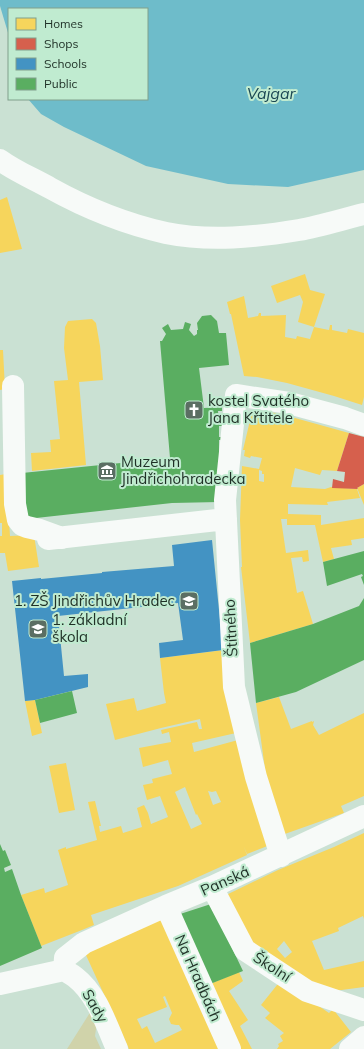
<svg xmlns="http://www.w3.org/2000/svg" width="364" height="1049" font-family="Mulish,sans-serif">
	<rect width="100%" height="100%" fill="#cae1d3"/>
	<path fill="#d0d3aa" d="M91,1011l6,11 -2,14 6,13h-34z"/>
	<path fill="#6ebcca" d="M0,0h364v170l-76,17 -60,-3 -82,-18 -82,-39 -23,-13 -13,-15h119v-90h-138v27l-9,-30z"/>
	<path fill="#f6d55c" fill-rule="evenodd" d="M7,197l15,52 -22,4v-53z
		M305,274l5,16 15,4 -11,33 -16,-5 5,-20 -3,-7 -23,8 -6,-17z
		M244,296l4,22 10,-2 1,-3h2v3l25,-1 -1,22 11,2 1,-3 13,3 4,-12 15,3 1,-5h2v5l15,3 1,-4 16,4v64l-2,8 -28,-9 -47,-13 -30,-6 -13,-1 -13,-62h-1l-3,-12z
		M92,319l4,4 4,23 3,34 -24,2 7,83 -54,6 -1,-18 20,-1 -1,-12 10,-1 -6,-58 14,-1 -4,-32 1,-21 3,-6z
		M0,350h3l2,39 -5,1z
		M252,412l25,1 72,20 -12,38 -15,-1 -2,5 -25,-7 -4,19 34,2 6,-2 26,2 3,9 -33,4 1,3 -40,-1v10l33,1v10l43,-7v20l-13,2 1,5 -21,3 3,11 -11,3 -8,-37h-28v-6h-6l5,34 22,-3 1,11 -6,1 -1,-5 -11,1 6,35 6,-2 10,33 -63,19 -9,-76h1l-2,-47 2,-54 17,3 3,-11 -11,-2 -1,2 -6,-2 1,-6h-2zM259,470l3,1v3h2v8l-5,-1z
		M6,474l4,62 24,-1 5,32 -31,4 -3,-18h-5v-17h2v-13h-2v-48z
		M364,484v21l-7,-17z
		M224,650l12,83 -44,10 2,9 44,-12 32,105 -23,9 -3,-7 3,8 -69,31 -87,29 3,10 -12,5 -41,16 -20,-51 23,-7 1,5 23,-8 -10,-35 8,-3v2l31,-9 -9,-38 7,-1 6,25h-2l1,6 21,-6 2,7 19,-6 -5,-19 7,-3 4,8 3,11 17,-7 -8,-21 -13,4 -4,-15 10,-2 -1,-4 20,-5 -4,-14 -25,7 -4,-19 32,-6 -2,-10 -7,2 -1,-4 36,-8 2,7h3l-2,-10 -39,9 -46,12 -9,-36 28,-6 3,13 29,-8 -2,-10 -4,-35zM185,787l11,28 1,-1 5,10 -11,5 -16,-37zM208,791l4,1 4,-1 5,11 -8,3z
		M279,697l12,32 21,-8v1l2,-1 -1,4 6,10 45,-22v83l-23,10 3,7 -62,22 -15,-51 -11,-81z
		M35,700l7,33 -10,3 -7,-35z
		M66,763l9,47 -16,3 -10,-47z
		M364,833v86l-1,-3 -25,12 1,3 -27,10 12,29 40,-9v26l-30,4 -52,-21 -28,-23 -32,-50 56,-27 56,-23zM284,941l8,11 -7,6 -8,-9z
		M165,917l58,132h-94l-44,-96zM165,996l7,17 -3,6 2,5 5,1h3l3,5 -27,13 -8,-17 -5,3 -5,-10 30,-12 -4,-10z
		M239,972l4,9 -14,10 19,29 -8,6 12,23h-16l-31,-63z
		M281,980l48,33 4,-4 18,23 -21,17h-53l2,-3 -1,-2 5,-3 -3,-5 4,-3 -19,-15 5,-5 -9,-8z"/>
	<path fill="#d6604d" d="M349,433l15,4v47l-7,4 1,1 -26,-1 1,-9 11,3 1,-10 -8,-1z"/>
	<path fill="#4393c3" d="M212,540l11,110 -63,8 -1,-15 24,-3 -5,-37 -120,13 6,60 24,-2v13l-53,13 -10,1 -13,-120 29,-3v1l61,-6v-1l72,-6 -2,-21z"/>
	<path fill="#5aae61" d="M211,315l6,6 2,12h7l3,32 -30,3 5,40 18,-1v4h-4l1,12h2l1,3h-3v11h3v3h-3v62l-47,1 -145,16 -5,-46 148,-15 -10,-117h2l4,-7 -4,-6 6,-4 3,6 12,-1 2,-7 6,2 -2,6 5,6 3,-2v-4h1l-1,-7 5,-7z
		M364,551v34l-3,-8 2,-1 -1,-2 -35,12 -4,-24z
		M364,598v62l-68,32 -40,11 -6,-60 63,-19 46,-18z
		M72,691l5,22 -37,10 -5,-23z
		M0,844l3,7 2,-1 6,15 -7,3 1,4 7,-3 9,26 21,53 -42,18z
		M211,904l32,67 -38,15 -31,-70z"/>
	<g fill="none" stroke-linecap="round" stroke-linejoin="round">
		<path stroke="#f7faf8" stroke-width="22" d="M0,160c15,11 34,19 50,28 36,20 76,36 116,45 44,9 90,4 133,-3 22,-4 44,-11 65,-16
			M13,386l2,118 3,16 4,5 5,2 13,3 22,8
			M48,539l178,-20
			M281,856l-25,-79 -22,-90 -9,-187 11,-105 53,8 56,15 19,7
			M212,887l33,63 62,41 57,19
			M166,906l64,143
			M64,970l1,-12 19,-15 82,-37 46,-19 152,-71
			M64,970c3,2 7,4 11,7 22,17 31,47 42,72
			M0,984l64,-14
			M350,1049l14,-12"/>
	</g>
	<defs>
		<g id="church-square" transform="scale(1)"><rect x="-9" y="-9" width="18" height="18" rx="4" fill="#5b6e63" stroke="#c0ebd0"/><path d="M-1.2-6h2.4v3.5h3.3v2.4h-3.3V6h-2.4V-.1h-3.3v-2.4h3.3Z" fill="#fff"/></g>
		<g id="museum-square" transform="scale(1)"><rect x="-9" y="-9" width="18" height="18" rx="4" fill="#5b6e63" stroke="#c0ebd0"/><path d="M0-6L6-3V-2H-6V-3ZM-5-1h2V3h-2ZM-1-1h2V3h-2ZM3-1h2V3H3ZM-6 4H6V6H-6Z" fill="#fff"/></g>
		<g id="school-square" transform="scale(1)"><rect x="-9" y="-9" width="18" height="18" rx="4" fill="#5b6e63" stroke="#c0ebd0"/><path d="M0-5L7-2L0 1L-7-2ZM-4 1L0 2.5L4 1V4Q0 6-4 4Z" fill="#fff"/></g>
	</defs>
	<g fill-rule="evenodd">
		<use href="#church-square" x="194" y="410"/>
		<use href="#museum-square" x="107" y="471"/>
		<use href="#school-square" x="189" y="601"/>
		<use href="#school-square" x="38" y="629"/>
	</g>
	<g text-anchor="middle" stroke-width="4" stroke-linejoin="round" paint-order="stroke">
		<g font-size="15" fill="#1f3026" stroke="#c0ebd0" text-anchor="start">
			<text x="208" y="406">kostel Svatého<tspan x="208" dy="17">Jana Křtitele</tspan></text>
			<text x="121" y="467">Muzeum<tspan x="121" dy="17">Jindřichohradecka</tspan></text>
			<text x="175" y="606" text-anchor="end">1. ZŠ Jindřichův Hradec</text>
			<text x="52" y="625">1. základní<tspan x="52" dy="17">škola</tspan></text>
		</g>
		<g font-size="15" fill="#1f3026" stroke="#c0ebd0">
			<text transform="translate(231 628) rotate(-93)" y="5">Štítného</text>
			<text transform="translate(225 881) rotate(-24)" y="5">Panská</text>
			<text transform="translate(272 967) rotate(33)" y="5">Školní</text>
			<text transform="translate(198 978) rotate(66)" y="5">Na Hradbách</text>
			<text transform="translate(95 1006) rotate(60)" y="5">Sady</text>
		</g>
		<g font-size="16" font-style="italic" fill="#1b4753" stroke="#c0ebd0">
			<text x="271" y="99">Vajgar</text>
		</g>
	</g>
	<rect x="8" y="8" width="140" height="92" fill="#c0ebd0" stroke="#80a08c"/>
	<rect x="16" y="18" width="20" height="12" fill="#f6d55c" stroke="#80a08c"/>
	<text x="44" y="28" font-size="12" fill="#1f3026">Homes</text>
	<rect x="16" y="38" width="20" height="12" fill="#d6604d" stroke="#80a08c"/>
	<text x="44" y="48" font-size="12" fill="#1f3026">Shops</text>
	<rect x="16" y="58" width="20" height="12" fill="#4393c3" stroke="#80a08c"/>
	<text x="44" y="68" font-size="12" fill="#1f3026">Schools</text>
	<rect x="16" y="78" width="20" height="12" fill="#5aae61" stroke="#80a08c"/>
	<text x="44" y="88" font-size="12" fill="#1f3026">Public</text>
</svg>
